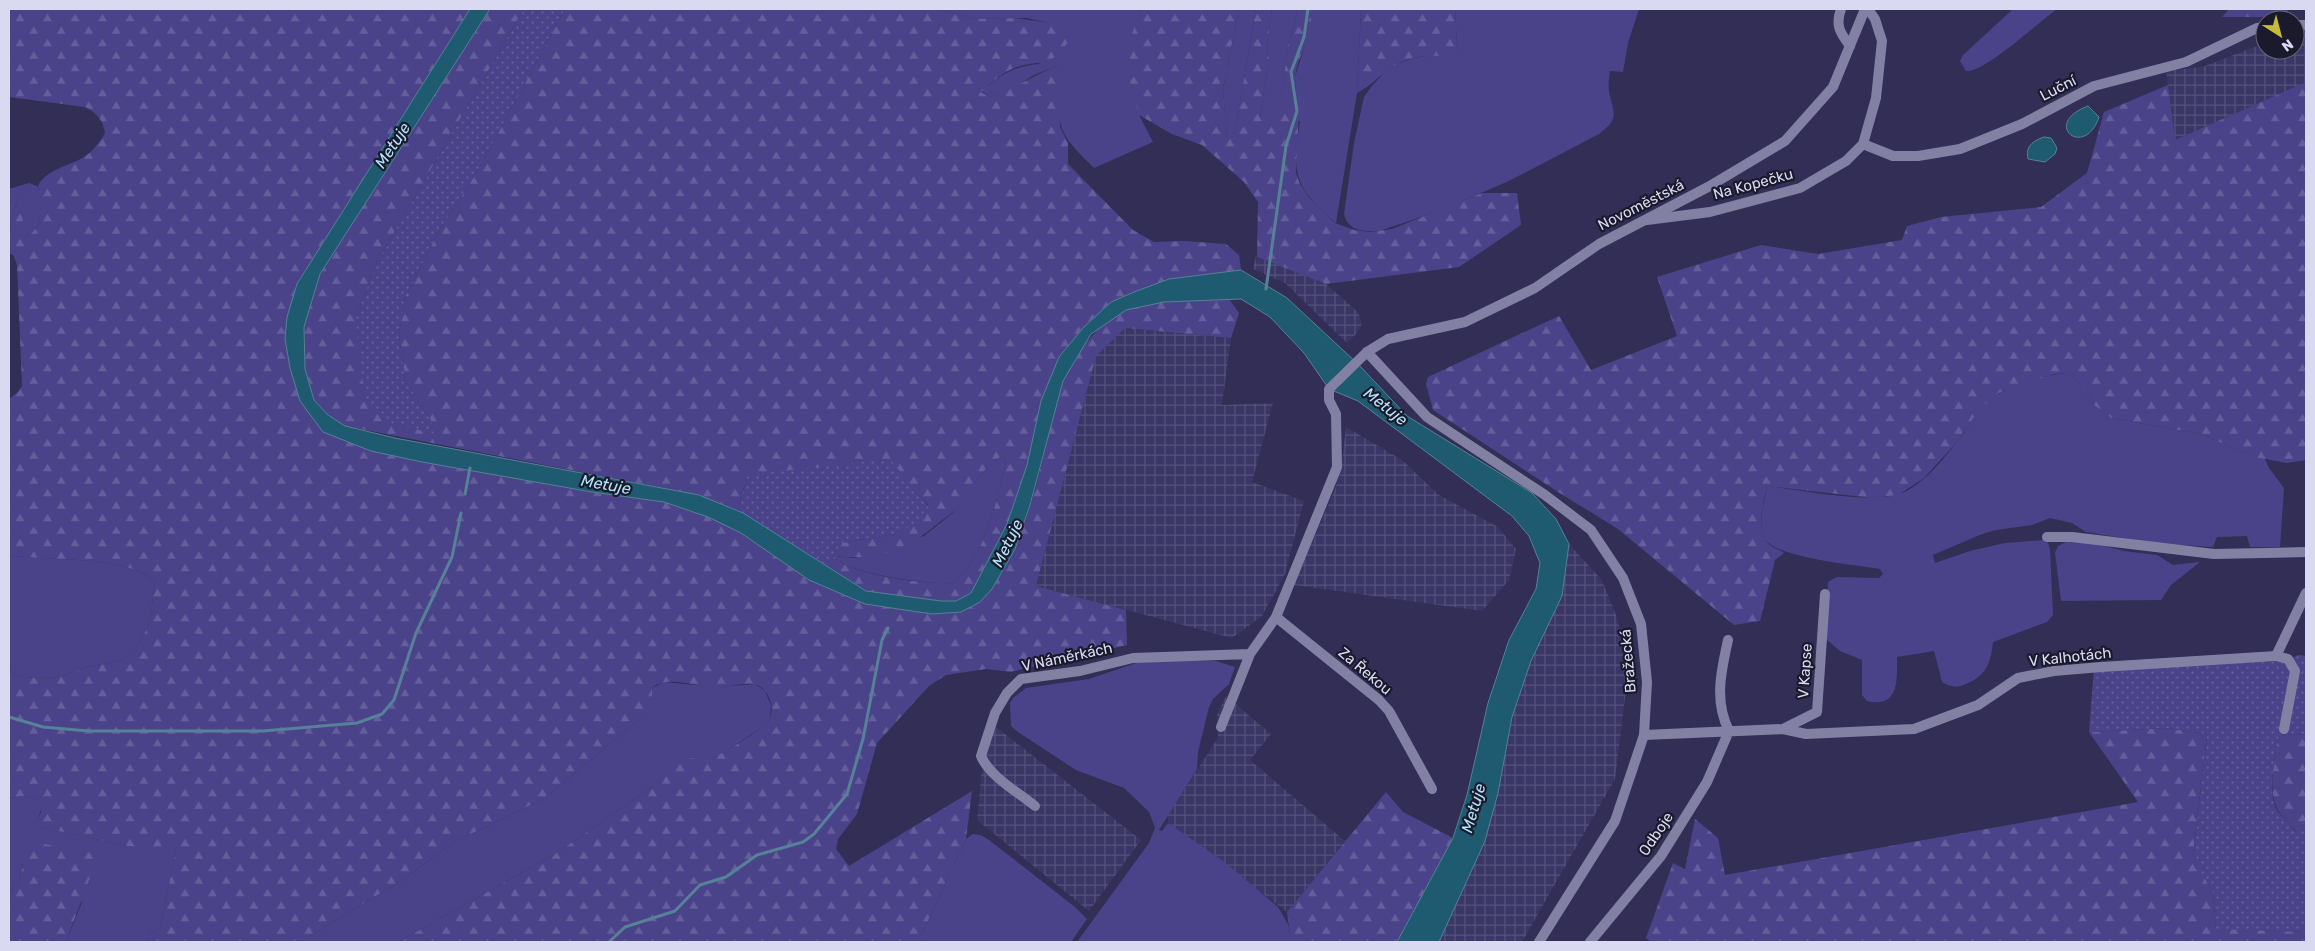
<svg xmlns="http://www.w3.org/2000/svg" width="2315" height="951" font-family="Rubik,sans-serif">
	<defs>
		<pattern id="industrial-grid" width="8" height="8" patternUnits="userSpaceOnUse" patternTransform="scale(1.25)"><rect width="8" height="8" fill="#3a3665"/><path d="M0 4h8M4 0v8" fill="none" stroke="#56527c"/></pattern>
		<pattern id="forest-firs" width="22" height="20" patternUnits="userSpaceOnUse" patternTransform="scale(1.25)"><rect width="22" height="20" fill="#4b438a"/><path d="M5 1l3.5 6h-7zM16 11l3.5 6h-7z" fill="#645e9b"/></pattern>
		<pattern id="garden-dots" width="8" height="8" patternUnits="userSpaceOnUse" patternTransform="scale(1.25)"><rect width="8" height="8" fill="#4b438a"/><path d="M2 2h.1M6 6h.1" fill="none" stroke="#645e9b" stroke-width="1.8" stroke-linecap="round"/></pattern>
	</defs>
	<rect width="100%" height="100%" fill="#322e56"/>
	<path fill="url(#industrial-grid)" d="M2306,29v53l-131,58 -9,-69 36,-4 63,-24v7h30v-18z
		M1256,256l70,28 32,28 4,12 -5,9 -10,10 -62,-60 -32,-14z
		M1125,328l106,10 -9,67 51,-2 -21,79 52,19 -19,73 -23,42 -30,22 -196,-52 60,-231z
		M1346,427l56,33 37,35 59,32 18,22 -7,31 -27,31 -188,-26 41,-96 6,-20z
		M1569,544l33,36 14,35 13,50 -14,114 -93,163h-85l48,-101 13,-48 14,-76 19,-56 31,-65z
		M1226,696l45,38 -21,26 95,81 -58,71 -119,-89v-9l50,-76 -1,-24z
		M996,727l145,113 -52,71 -112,-91 6,-60z"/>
	<path fill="#4b438a" d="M939,9h203l-7,17 4,89 14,27 -59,26c-24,-24 -38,-35 -36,-71 1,-12 2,-19 -1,-31l-23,9 -23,15 -21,7 -9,-6c21,-17 31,-24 58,-27l10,-41 -23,-5 -52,1z
		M1239,9h17l-22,127 -7,2 -4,-50z
		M1272,9h25l-1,9 -8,25 -5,44 13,5 -1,-15 16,-50 -2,-18h52l-4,84 -21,130c-42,-35 -44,-49 -36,-102l-40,-3 9,-61 -3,-6z
		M1455,9h184l-11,34 -5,29 -13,-1c-1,7 -2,14 -1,21 5,22 11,26 -10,42l-90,47 -70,30 -60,20c-16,1 -31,0 -35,-17l10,-71 10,-46 7,-10 15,-16 11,-7 16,-6 49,-7 -5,-5z
		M2013,9h44c-17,12 -74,65 -91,62l-6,-10 3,-6z
		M29,183l8,3c2,3 5,7 5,11 2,13 -4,35 -16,40l-6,-2 -2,-38 -9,37v-45z
		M2068,373l6,5 20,27 17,13 90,16 53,23h10l5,11 15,20 -4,59h-30l-3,-11 -30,1 -4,10 -49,-3 -53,-8 -25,-4 -14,-9 -22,-5 -18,7 -36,5 -14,4 -49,21 2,8 35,-12 35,-8 39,-3 4,3 2,6 3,66 -6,7 -54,20c-2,19 -6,33 -25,41 -10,5 -16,5 -26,-1l-8,-31 -37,6c0,21 3,52 -30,44l-5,-6v-35l-22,-9 -15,-13 3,-56 9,-5 42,1 4,-4 -3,-5c-22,-4 -110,-11 -117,-33 -5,-15 2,-35 4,-50 34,4 101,18 132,8 26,-8 54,-46 69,-68 4,-6 8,-14 13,-19 18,-19 61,-32 87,-34z
		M1002,457l4,1 -1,9c-11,40 -19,91 -55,117 -31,-2 -90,-8 -116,-25l2,-3 19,2 69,-22 30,-24 35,-48z
		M2068,541h17l39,10 33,4 16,10 27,-3 -29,23 -10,15 -100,1 -6,-48 3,-7z
		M9,555c44,7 108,-1 146,25l-5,41 -10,22 -18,17 -30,6 -35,11 -16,1 -18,-1 -14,-6z
		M1145,660l71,1 19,6 -6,17 -16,15 -4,8 -11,45 -1,17 -38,61 3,1 6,-8 58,40 52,44 10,17 4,18h-215l72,-99 6,-15 -6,-16 -25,-24 -48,-18 -58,-38 -7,-6 -1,-23 3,-5 13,-10 63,-9z
		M664,682l53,5 38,-3 10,7 6,14 -1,14 -5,6 -43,29 -13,5 -33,1 -28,30 -96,66 -154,86h-112l17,-2 101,-61 48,-36 93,-45 100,-84 7,-26z
		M27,796l10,3 4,10 -5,17 96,21h44l-15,79 -9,7 -7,9h-79l16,-40 -59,-39 -4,17 -10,14v-96z
		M973,834l8,1 8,5 86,67 12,12 -16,23h-153l48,-103z"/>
	<path fill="url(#forest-firs)" fill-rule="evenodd" d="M9,9h461l-173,275 3,117 52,42 19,8 51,11 170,30 72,10 44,15 33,16 68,47 56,24 115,-2c44,-48 56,-117 71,-177 4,-15 6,-31 12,-44 10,-26 38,-62 64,-71 32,-11 68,-10 102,-11l10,14 -8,25 -106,-10 -29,28 -60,230 90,24 1,35 -116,27 -25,-3 -40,6 -17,11 -52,57 -20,71 -19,25 -2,10 13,17 123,-75 -6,48 -48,103h-520l154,-86 96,-66c8,-7 21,-28 28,-30 11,-4 24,1 35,-2 9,-2 52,-29 57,-37 8,-10 2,-31 -11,-36 -10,-4 -27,2 -38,2 -17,1 -35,-7 -53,-5 -5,1 -10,2 -14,6v11l-7,15 -100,84 -93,45 -48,36 -101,61 -17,2h-141l7,-9 9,-7 15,-79h-44l-97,-21 6,-14 -4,-13 -10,-3 -18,2v-127l14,6 18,1 16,-1 35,-11 30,-6 18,-17 10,-22 5,-41c-37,-26 -103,-18 -146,-25v-156l9,-7 4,-6 -5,-121 -3,-9 -5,-3v-19l9,-37h8l-6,38 6,2c16,-7 19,-36 12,-51 7,-16 31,-20 46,-29 9,-6 15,-14 21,-24 -2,-13 -8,-20 -20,-26l-76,-10z
		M490,9h34l-147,253 -21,55 75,103 -26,-40 -6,-46 6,-37 35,-68 37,-57 88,-163h374l35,10 41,-1 34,5h10l9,19c-20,27 -24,17 -51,25 -14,5 -26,15 -36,25l9,5c24,-8 44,-22 67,-31l4,13 -3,18 2,30 8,16v21l65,66 21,12 30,-1 42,3 13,11 2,15 -72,9 -35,13 -23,10 -28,26 -24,29 -18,44 -14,64 -20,59 -36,69 -15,8h-15l-75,-10 -37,-24 12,-24 54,-9 34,-28 -8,-9 -174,-22 -9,36 -39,-16 -354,-69 -17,-11 -14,-15 -9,-31 -1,-42 16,-53zM1002,457l4,1 -1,9c-11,40 -19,91 -55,117 -29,-1 -92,-8 -115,-25l2,-3c37,5 70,-6 99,-31 9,-8 19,-12 26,-22 12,-16 22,-39 40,-46z
		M1142,9h97l-16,79 4,50 7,-2 22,-127h16l-6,42 3,6 -9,61 39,-10 -3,65 4,11 10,15 25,24 19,7 16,2 22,-3 90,-36h35l4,32 -62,42 -133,17 -69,-27 1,-55 -14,-20 -42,-37 -30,-11 -33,-19c-14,-48 -18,-59 3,-106z
		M1297,9h12c1,6 3,13 2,19 -6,27 -19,34 -15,64l-5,4 -8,-9 5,-44 8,-25z
		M1361,9h94l2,37 6,6c-17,6 -33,2 -50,6 -24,5 -36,25 -56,35z
		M2229,9h59l-1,8h-65z
		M2306,82v378l-19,3 -33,-6 -53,-23 -90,-16 -17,-13 -20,-27 -6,-5 -13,1 -23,7 -33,12 -18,14 -25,36 -32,35 -26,17 -26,3 -105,-12c-3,16 -13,48 3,59 4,4 10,4 14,8l-9,7 -15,61 -26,4 -116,-96 -60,-37 -125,-82 -7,-26 2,-7 131,-61 32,54 86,-34 -20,-59 104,-32 57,9 84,-14 5,-14 34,-9 100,-10 46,-34 17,-61 64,-27 7,55z
		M2167,728l40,6 -14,122 20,37 3,35 90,4v10h-655l-5,-4 27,-75 12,6 10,-50 23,19 7,37 413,-73 -49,-70z
		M2306,734v86l-10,11c-6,-7 -14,-14 -18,-21 -11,-17 -3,-57 1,-75z
		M1386,792l17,20 50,26 -56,104h-106l-4,-30z
		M29,841l62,12 4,11 -29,78h-57v-48l10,-14z"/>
	<path fill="url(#garden-dots)" d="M524,9h41l-88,163 -37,57 -35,68 -6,37 6,46 26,40 4,14 -48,-12 -21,-24 -5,-24 -5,-57 21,-55z
		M890,459l39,48 -17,18 -17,9 -54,9 -12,24 -91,-56 9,-36z
		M2298,655l8,1v78l-27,1c-4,18 -12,58 -2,75 5,7 13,14 18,21l11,-11v112l-90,-3 -3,-36 -20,-36 14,-123 -40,-6 -78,4 5,-63 192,-8z"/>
	<path fill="#1e5b70" stroke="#568197" d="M470,9h20l-170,265 -16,53 1,42 9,31 14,15 17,11 50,12 304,57 44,18 123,78 75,10h15l15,-8 36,-69 20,-59 14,-64 18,-44 24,-29 28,-26 23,-10 35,-13 72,-9 46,28 72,67 48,51 125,77 24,26 13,25 -7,52 -31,65 -19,56 -14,76 -13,48 -46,101h-42l56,-104 14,-43 21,-92 21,-63 27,-51 4,-26 -11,-27 -17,-20 -154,-115 -29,-12 -25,-36 -34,-36 -29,-18 -77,3 -38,8 -35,24 -28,47 -33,124 -15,44 -23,40 -12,13 -19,10 -29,2 -67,-10 -56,-24 -68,-47 -33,-16 -44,-15 -72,-10 -170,-30 -51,-11 -48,-19 -23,-31 -10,-33 -5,-29 2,-22 10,-33z
		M2088,106l11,11c-14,43 -59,7 -11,-11z
		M2044,137l7,1 6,10 -2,6 -10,8 -17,-3c-3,-13 5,-18 16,-22z"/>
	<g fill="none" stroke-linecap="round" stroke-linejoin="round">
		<path stroke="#568197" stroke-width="3" d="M1266,289l20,-143 11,-35 -6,-39 13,-35 4,-28
			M465,494l5,-26
			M9,717l34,10 45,4h175l94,-8 25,-9 12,-14 22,-67 36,-76 9,-44
			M609,942l16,-15 50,-16 25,-26 26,-8 31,-22 46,-13 11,-8 33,-40 16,-55 19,-99 6,-12"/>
		<path stroke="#8281a4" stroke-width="10" d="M1841,9c-6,16 -1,24 9,37
			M2295,25h11
			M1863,144l30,12h25l42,-7 62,-25 72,-38 92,-24 71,-34 8,-1
			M1647,220l63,-8 90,-24 46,-27 17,-17 13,-46 6,-57 -7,-22 -7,-10
			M2047,537h25l142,17 92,-2
			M1276,617l103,83 10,11 43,78
			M2276,656l30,-63
			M1221,727l29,-73
			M1783,729l34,-17 8,-118
			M1644,735l139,-6 23,5 108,-5 64,-24 40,-27 36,-7 47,-4 175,-11 12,3 7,12 -11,58
			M1035,806c-17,-14 -45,-29 -54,-50l14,-43 12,-20 14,-14 59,-8 53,-13 117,-4 26,-37 61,-150 -1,-53 -7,-14v-11l38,-37
			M1590,942l71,-86 46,-74 22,-51c-15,-30 -8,-59 -1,-91"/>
		<path stroke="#8281a4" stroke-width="10" d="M1539,942l76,-121 29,-86 3,-53 -6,-58 -18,-46 -32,-48 -46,-35 -118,-78 -60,-65 21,-13 77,-17 70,-34 64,-44 109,-57 77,-46 48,-54 32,-78"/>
	</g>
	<g text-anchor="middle" stroke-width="4.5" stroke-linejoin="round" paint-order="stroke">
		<g font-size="15" fill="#d9d9f2" stroke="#1b1a2c">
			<text transform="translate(2058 88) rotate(-27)" y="5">Luční</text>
			<text transform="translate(1753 184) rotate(-15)" y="5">Na Kopečku</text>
			<text transform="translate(1641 205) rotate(-27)" y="5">Novoměstská</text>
			<text transform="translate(1067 657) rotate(-12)" y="5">V Náměrkách</text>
			<text transform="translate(2070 657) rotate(-6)" y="5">V Kalhotách</text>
			<text transform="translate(1628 661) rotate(-95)" y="5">Bražecká</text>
			<text transform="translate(1365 671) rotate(40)" y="5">Za Řekou</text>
			<text transform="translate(1805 671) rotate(-86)" y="5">V Kapse</text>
			<text transform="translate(1656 834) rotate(-56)" y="5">Odboje</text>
		</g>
		<g font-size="16" font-style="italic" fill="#b4e6fb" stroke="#1b1a2c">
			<text transform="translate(392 145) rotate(-57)" y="6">Metuje</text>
			<text transform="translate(1386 406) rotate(38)" y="6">Metuje</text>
			<text transform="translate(606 484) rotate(10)" y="6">Metuje</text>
			<text transform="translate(1007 543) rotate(-64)" y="6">Metuje</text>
			<text transform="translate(1473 808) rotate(-74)" y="6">Metuje</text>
		</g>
	</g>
	<rect width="2315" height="951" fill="none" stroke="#d9d9f2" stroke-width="20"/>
	<g transform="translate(2280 35) rotate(144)"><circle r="24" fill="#1b1a2c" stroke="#67667b"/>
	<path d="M0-4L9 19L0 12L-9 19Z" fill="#c5bc3d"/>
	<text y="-8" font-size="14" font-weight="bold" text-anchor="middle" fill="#d9d9f2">N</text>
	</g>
</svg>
